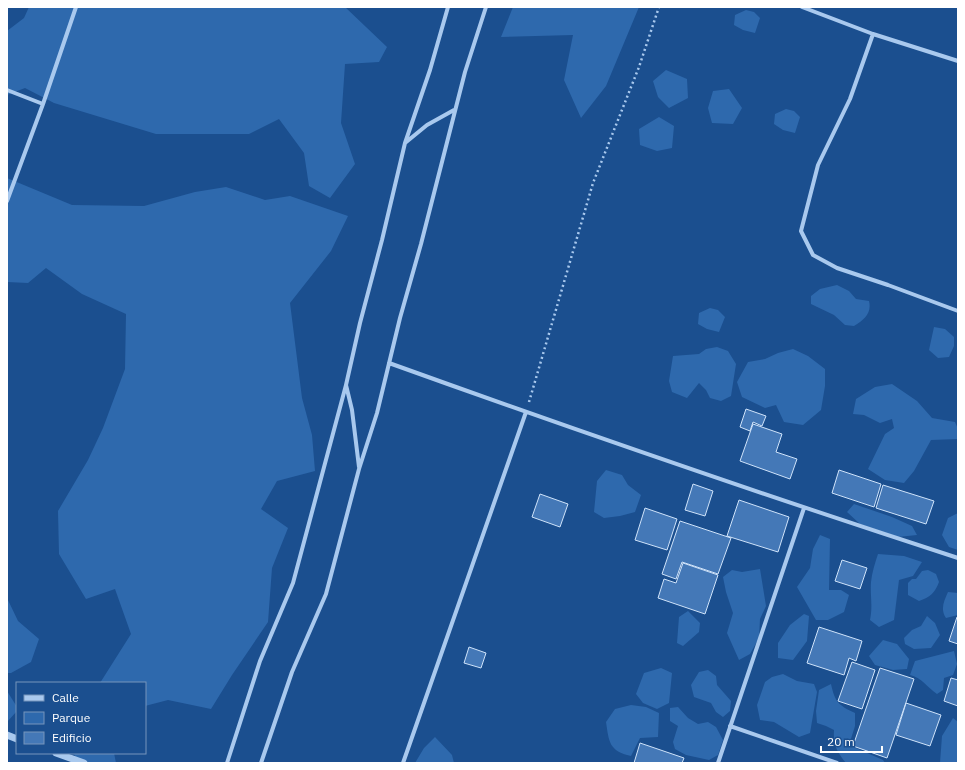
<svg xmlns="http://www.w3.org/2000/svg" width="965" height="770" font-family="'IBM Plex Sans',sans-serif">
	<rect width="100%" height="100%" fill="#1b4f8f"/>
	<path fill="#2e69ad" d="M29,7h316l42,40 -8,15 -34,2 -4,59 14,41 -25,34 -21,-12 -5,-33 -25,-34 -30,15h-93l-102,-31 -29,-15 -18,7v-64l17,-13z
		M513,7h126l-33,79 -25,32 -17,-38 9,-45 -72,2z
		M746,10l8,2 6,6 -5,15 -12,-3 -9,-5 1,-10z
		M666,70l21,9 1,19 -19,10 -11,-11 -5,-16z
		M729,89l13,19 -9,16 -21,-1 -4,-15 5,-17z
		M786,109l8,2 6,6 -5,16 -12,-3 -9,-6 1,-10z
		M659,117l15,9 -2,22 -15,3 -17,-6 -1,-16z
		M7,178l65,27 72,1 51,-14 31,-5 39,13 25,-4 58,20 -17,35 -41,52 12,95 10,37 3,36 -38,10 -16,28 27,19 -16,40 -4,54 -36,53 -21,34 -43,-9 -23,6v-23h-45l31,-49 -16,-45 -29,10 -27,-45 -1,-43 30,-51 15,-32 22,-59 1,-55 -44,-20 -36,-26 -18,15 -21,-1z
		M837,285l12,6 7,8 13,2c3,12 -5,19 -15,25l-9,-1 -11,-10 -23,-11v-8l9,-7z
		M710,308l8,2 7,7 -6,15 -12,-3 -9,-5 1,-11z
		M934,327l11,2 9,8v9l-5,11 -11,1 -9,-8z
		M717,347l11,4 8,13 -5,32 -10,5 -11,-3 -4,-8 -7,-7 -12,15 -15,-6 -3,-11 4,-25 26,-2 7,-5z
		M793,349l15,7 17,13v17l-4,24 -18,15 -19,-3 -8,-17 -11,3 -23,-11 -5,-15 11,-20 17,-3 13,-6z
		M892,384l25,17 15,17 23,4 3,7v10l-27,1 -17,31 -10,12 -19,-3 -17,-11 17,-35 9,-6 -2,-9 -12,4 -16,-8 -11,-1 3,-15 19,-12z
		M606,470l16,5 6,10 13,10 -6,17 -15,4 -16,2 -10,-6 3,-31z
		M854,504l38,13 20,9 5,9 -19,2 -38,-13 -13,-12z
		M958,513v37l-9,-3 -7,-12 6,-17z
		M820,535l10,4 -1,51h12l8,5 -5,17 -16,8h-12l-19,-33 13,-19 3,-19z
		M878,554l26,2 18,6 -9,14 -14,4 -5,40 -15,7 -9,-7c3,-14 0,-25 1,-38 1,-10 4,-19 7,-28z
		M760,569l6,37 -6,13 -1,19 -9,16 -11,6 -12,-27 6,-20 -7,-21 -3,-15 9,-7 10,2z
		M928,570l8,4 3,8c-4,11 -9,15 -20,19l-11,-6v-12l4,-4h4l6,-8z
		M948,592l10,1v22l-12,3c-6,-9 -2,-17 2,-26z
		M7,598l11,23 21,18 -8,23 -20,11h-4z
		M688,611l12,12 -1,9 -16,14 -6,-3 2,-26z
		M804,614l5,2 -2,25 -14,19 -15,-2v-15l12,-18z
		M927,616l8,7 5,12 -9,13 -17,1 -9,-5 -1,-6 8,-8 9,-4z
		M883,640l14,4 12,15 -2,10 -14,1 -18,-5 -6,-9z
		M954,651l3,13 -4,11 -9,3 -1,12 -6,4c-9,-6 -16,-17 -27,-19l5,-14z
		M661,668l11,5 -3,30 -12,6 -14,-6 -7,-9 8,-21z
		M708,670l8,6 1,9 14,16 -1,10 -7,6 -7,-5 -5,-9 -17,-6 -3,-12 8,-13z
		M783,674l14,7 17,3 3,8 -7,41 -11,4 -25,-15 -14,-2 -3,-15 8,-23 7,-5z
		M831,684c4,18 7,21 24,29v13l-6,19 34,15 2,3h-39c-9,-11 -13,-18 -12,-33l-8,-4 -9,-3 -1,-12 3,-21z
		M7,691l10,16v4l-10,11z
		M631,705l15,2 13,6 -1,24 -18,1 -9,18c-22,-5 -22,-14 -25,-34l9,-13z
		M678,707l10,11 10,6 10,-2 8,5 7,13 -5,15 -9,5 -23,-5 -11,-6 -2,-7 5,-16 -8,-5v-13z
		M953,718l5,4v41h-18l2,-27z
		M435,737l17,18 2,8h-39l9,-15z
		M74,753h40l2,10h-36l-4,-2z"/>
	<path fill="#4478b7" stroke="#cfe3fa" d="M746,409l20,7 -4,10 -9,-4 -3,9 -10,-4z
		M753,424l29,10 -6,18 21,7 -7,20 -50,-18z
		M839,470l42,14 -7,23 -42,-14z
		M693,484l20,7 -8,25 -20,-6z
		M883,485l51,16 -8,23 -50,-16z
		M540,494l28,10 -8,23 -28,-10z
		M739,500l50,17 -11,35 -51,-16z
		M645,508l32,11 -10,31 -32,-10z
		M680,521l51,17 -13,36 -36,-12 -6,17 -14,-5z
		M842,560l25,8 -7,21 -25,-8z
		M683,563l35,12 -13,39 -47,-16 6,-19 12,4z
		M957,617l1,1v26l-9,-3z
		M819,627l43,14 -6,20 -7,-3 -5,17 -37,-12z
		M469,647l17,6 -5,15 -17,-5z
		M852,662l23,8 -13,39 -24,-8z
		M880,668l34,11 -27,79 -34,-12z
		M951,678l7,2v26l-14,-5z
		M906,703l35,12 -11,31 -34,-11z
		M640,743l44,15 -2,5h-48z"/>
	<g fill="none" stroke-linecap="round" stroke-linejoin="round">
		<path stroke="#a9c9ee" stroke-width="2.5" stroke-dasharray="2 3" stroke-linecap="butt" d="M529,402l64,-219 46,-116 20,-60"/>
		<path stroke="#a9c9ee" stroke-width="4" d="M802,7l71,27 85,27
			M873,34l-23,65 -32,66 -17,66 12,24 24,13 51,17 70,26
			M7,90l36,14
			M405,143l22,-18 27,-15
			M7,201l36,-97 33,-97
			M389,363c189,68 378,133 569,195
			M346,385l6,25 7,57
			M730,726l107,37
			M227,763l33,-102 33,-78 53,-198 14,-62 22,-83 23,-97 25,-73 18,-63
			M261,763l31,-91 34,-78 33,-125 18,-56 23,-95 21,-74 44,-172 21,-65
			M403,763l123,-351
			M718,763l86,-255"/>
		<path stroke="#a9c9ee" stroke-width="7" d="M7,735l10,4
			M56,753l28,10"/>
	</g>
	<rect width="965" height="770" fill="none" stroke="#ffffff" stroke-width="16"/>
	<rect x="16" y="682" width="130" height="72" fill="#1b4f8f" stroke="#7695bc"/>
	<rect x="24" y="695" width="20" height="6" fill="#a9c9ee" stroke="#7695bc"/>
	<text x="52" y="702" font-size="12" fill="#ffffff">Calle</text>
	<rect x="24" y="712" width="20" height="12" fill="#2e69ad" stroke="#7695bc"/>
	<text x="52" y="722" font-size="12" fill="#ffffff">Parque</text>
	<rect x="24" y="732" width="20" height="12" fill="#4478b7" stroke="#7695bc"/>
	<text x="52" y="742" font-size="12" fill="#ffffff">Edificio</text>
	<path d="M821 746v6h61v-6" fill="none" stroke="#ffffff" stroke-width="2"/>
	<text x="827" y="746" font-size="12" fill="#ffffff" stroke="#1b4f8f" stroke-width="3" paint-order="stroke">20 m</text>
</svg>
